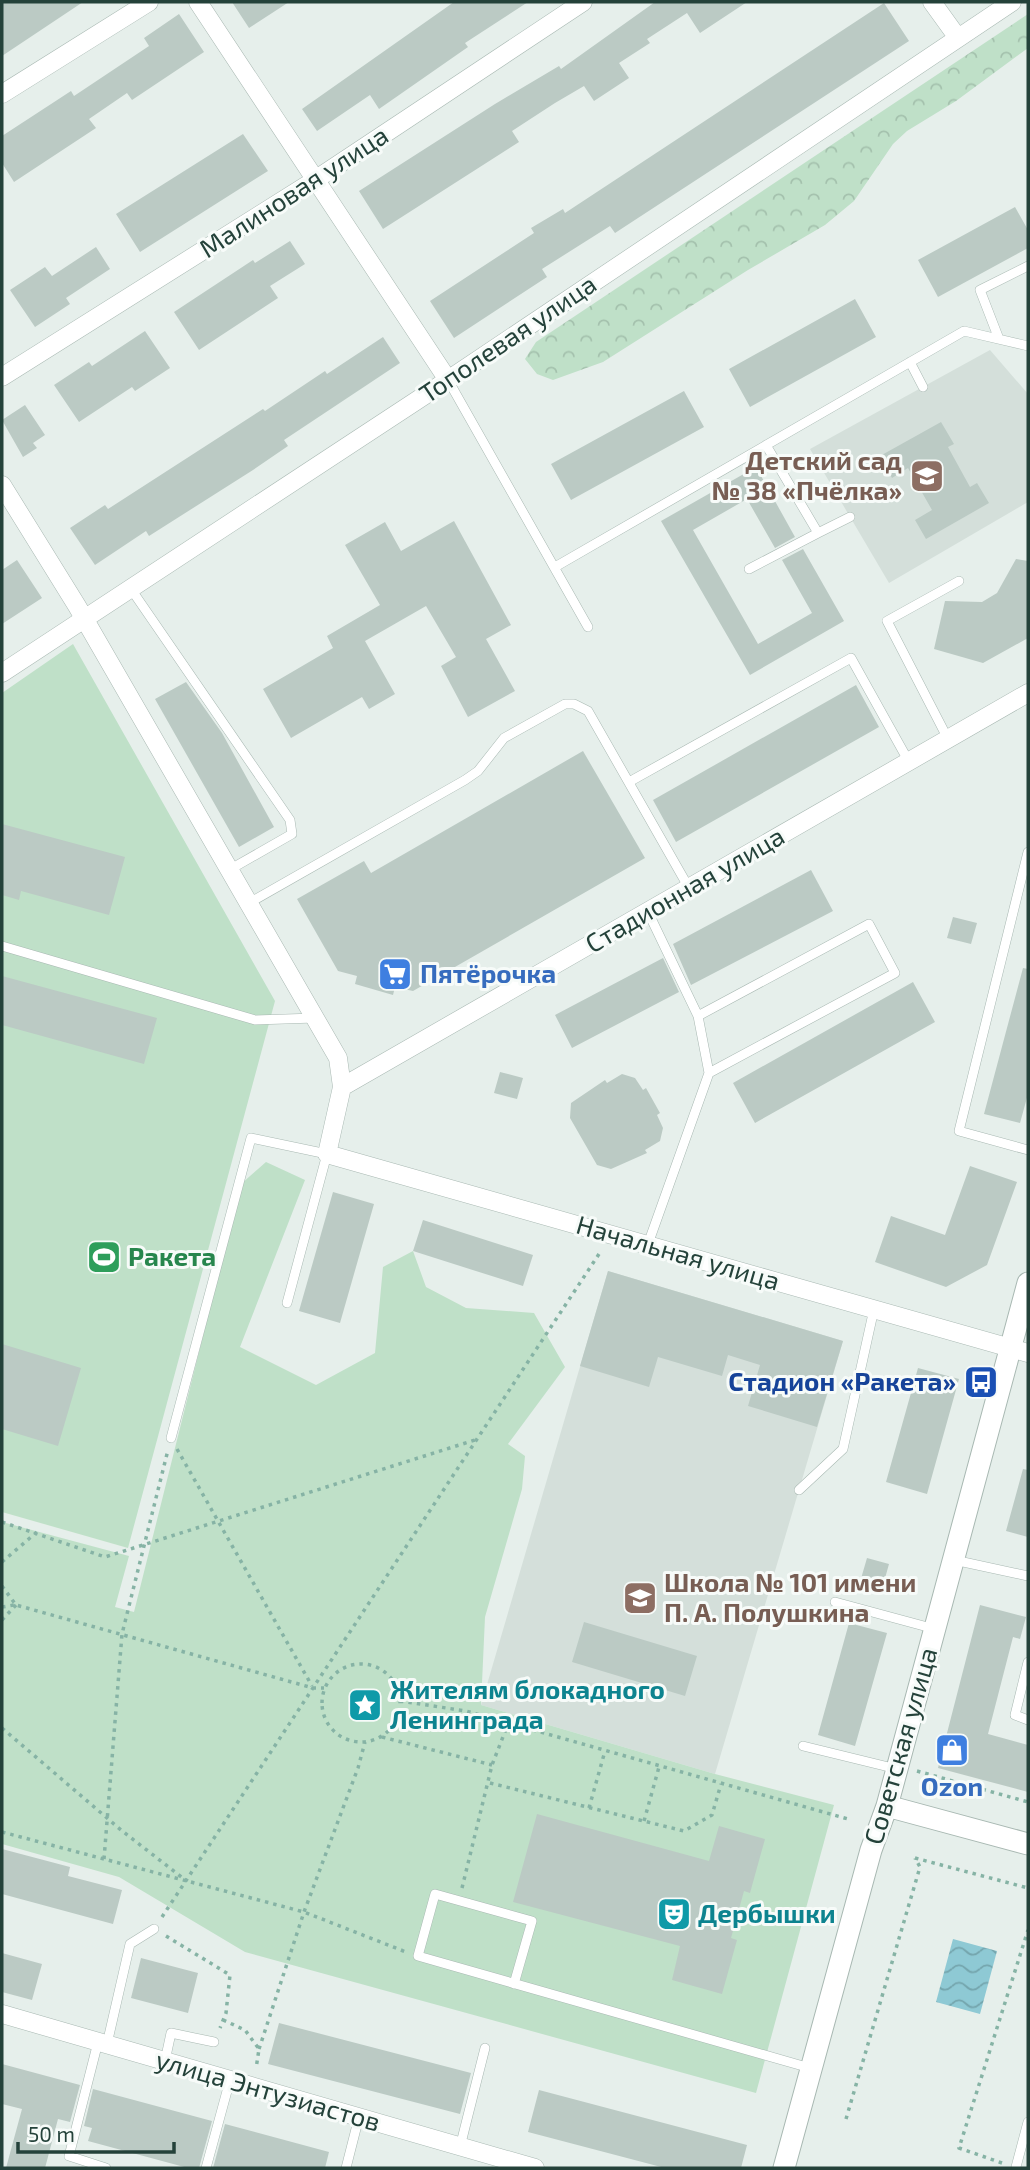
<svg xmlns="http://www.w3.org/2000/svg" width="1030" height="2170" font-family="'Exo 2',sans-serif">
	<defs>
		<pattern id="forest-crowns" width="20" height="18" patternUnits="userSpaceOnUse" patternTransform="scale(1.75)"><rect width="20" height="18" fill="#bfe0c8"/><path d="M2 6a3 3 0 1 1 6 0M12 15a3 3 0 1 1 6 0" fill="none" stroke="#a4c1ad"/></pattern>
		<pattern id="water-waves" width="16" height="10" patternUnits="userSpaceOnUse" patternTransform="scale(1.75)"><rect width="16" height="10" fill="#8ec9d4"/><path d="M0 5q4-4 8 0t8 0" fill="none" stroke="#74a5ad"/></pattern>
	</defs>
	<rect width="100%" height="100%" fill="#e6efeb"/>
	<path fill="#d4dfda" d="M990,350l38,44v108l-139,81 -79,-134z
		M608,1271l235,70 -128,433 -234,-69z"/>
	<path fill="url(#forest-crowns)" d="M1028,14v34l-72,53 -49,30 -14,13 -39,57 -29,24 -77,45 -145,92 -50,18 -16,-6 -12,-15 11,-17z"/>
	<path fill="#bfe0c8" d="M73,644l202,357 -147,547 -126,-36v-819z
		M266,1162l39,18 -65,167 76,38 59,-32 8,-86 30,-16 13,36 40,21 68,5 31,54 -57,77 17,12 -3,33 -37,128 -4,88 234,69 119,31 -78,288 -511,-141 -126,-75 -117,-33v-322l127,34 -14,51 19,5 107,-428z"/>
	<path fill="url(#water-waves)" d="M953,1939l44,12 -17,63 -44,-12z"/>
	<path fill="#bbcac4" d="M2,2h81l-81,54z
		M232,2h57l-40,26z
		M454,2h74l-63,41 3,4 -89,62 -9,-14 -53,36 -15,-22z
		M655,2h92l-47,31 -13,-20 -40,26 3,4 -31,20 10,15 -35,23 -10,-15 -29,17 -43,28 7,11 -136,87 -24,-38 136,-87 64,-38 2,3z
		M884,3l25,38 -294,192 -5,-7 -68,43 5,8 -93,61 -24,-37 104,-68 -3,-5 32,-19 2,4z
		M179,14l25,38 -72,48 -5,-7 -38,26 7,9 -82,54 -12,-19v-27l69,-45 3,5 75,-50 -5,-8z
		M243,134l25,37 -128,81 -24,-38z
		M1015,207l13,23v18l-90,49 -20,-37z
		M290,241l15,23 -35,22 8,12 -79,52 -25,-38 79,-52 2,3z
		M96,247l14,22 -44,29 4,6 -35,23 -25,-37 35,-23 7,9z
		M855,299l21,38 -126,70 -21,-38z
		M145,331l25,37 -35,23 -3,-4 -53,35 -25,-37 35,-23 3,4z
		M383,337l17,26 -116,77 4,6 -35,24 -104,66 -3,-5 -51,34 -25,-37 35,-23 3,4 155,-100 2,2 60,-40 2,3z
		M684,391l20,36 -133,73 -20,-36z
		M25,405l20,30 -12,8 4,5 -14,9 -21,-37z
		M941,422l13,22 -6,3 22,40 7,-4 12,20 -63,36 -11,-19 17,-10 -24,-42 -16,10 -12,-22z
		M756,467l39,70 -20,11 -28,-49 -54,31 65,114 54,-31 -30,-53 21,-11 41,72 -94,54 -89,-154z
		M454,521l57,104 -25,14 29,52 -47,26 -27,-51 15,-9 -30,-51 -61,35 30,53 -26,15 -7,-12 -71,41 -28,-49 70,-41 -6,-12 53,-31 -35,-60 40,-23 16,29z
		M1016,559l12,2v77l-45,25 -49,-14 11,-48 37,1 15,-9z
		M17,560l25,38 -40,26v-54z
		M186,682l36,51 52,94 -35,20 -84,-148z
		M856,685l23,42 -203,115 -23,-42z
		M583,751l62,107 -232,133 -18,-4 -2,8 -38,-11 2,-8 -19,-5 -41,-72 67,-38 7,12z
		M2,824l123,33 -16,58 -88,-24 -2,9 -17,-5z
		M811,870l22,41 -142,74 -18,-41z
		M953,917l24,6 -6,21 -24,-6z
		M663,958l16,34 -107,56 -17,-33z
		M1023,968l5,1v125l-8,29 -36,-9z
		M2,976l155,42 -13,46 -142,-39z
		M913,982l22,40 -180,101 -22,-40z
		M500,1072l23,6 -6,21 -23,-6z
		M622,1074l13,4 8,12 3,-2 14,25 -3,2 6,13 -3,13 -15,9 2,3 -36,16 -14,-4 -27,-47 1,-15 34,-23 2,3z
		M970,1166l47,16 -30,83 -41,22 -71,-25 16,-46 54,19z
		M333,1192l41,12 -34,119 -41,-12z
		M423,1220l110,35 -10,31 -110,-35z
		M608,1271l235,70 -26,86 -69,-21 12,-41 -32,-10 -6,21 -64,-19 -9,30 -69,-21z
		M2,1344l79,24 -23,78 -56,-17z
		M918,1368l41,11 -32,115 -41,-12z
		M1023,1469l5,1v67l-22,-6z
		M867,1558l22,6 -7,25 -22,-7z
		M980,1605l46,12 -6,22 -7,-2 -25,97 40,11v47l-90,-24z
		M584,1622l113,34 -12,40 -113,-34z
		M849,1623l38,10 -32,113 -37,-11z
		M537,1814l172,47 10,-35 46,13 -15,54 -6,-2 -13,47 6,2 -15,54 -50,-14 8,-34 -167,-44z
		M2,1849l68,18 -2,9 54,14 -9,34 -111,-30z
		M2,1953l40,11 -10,36 -30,-8z
		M141,1958l57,15 -10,40 -57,-15z
		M279,2023l192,50 -11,41 -192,-50z
		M2,2064l78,21 -10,37 -12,-3 -13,49h-39l16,-59 -20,-5z
		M93,2089l119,32 -13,47h-11l-100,-27 4,-13 -8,-2z
		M539,2090l208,55 -6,23h-76l-137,-36z
		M225,2124l104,28 -4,16h-112z"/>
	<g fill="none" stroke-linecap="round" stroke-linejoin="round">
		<g stroke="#a8b8b2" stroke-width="10">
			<path id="service" d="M999,339l-19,-49 48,-24
				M910,362l13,25
				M448,380l140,247
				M766,445l52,88 32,-16
				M555,567l409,-236 64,15
				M749,569l69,-36
				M131,589l159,231 2,14 -63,36
				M948,739l-61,-118 72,-40
				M629,782l222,-124 58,104
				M1028,852l-69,279 69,19
				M249,903l216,-123 13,-9 26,-33 61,-34h9l14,7 101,177
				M648,912l50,104 11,57 -61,171
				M2,946l253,74 60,-2
				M698,1016l171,-92 26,49 -186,100
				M171,1438l80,-300 76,16 -40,149
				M799,1490l44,-41 31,-140
				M954,1560l74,16
				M835,1602l100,27
				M1028,1662l-13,53 13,5
				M803,1746l94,23
				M514,1984l18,-63 -97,-27 -17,62 392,112
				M98,2042l-29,114 37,12
				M107,2044l23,-100 24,-15
				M165,2061l6,-28 43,9
				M460,2147l25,-99
				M1016,2167l12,-45
				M206,2168l24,-88
				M346,2168l13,-51"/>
		</g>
		<g stroke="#a8b8b2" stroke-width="19">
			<path id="minor" d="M198,2l250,378
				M932,2l26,36
				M2,94l147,-92
				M2,377l313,-197 268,-178
				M2,485l75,121 261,452 4,29 -15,67 701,199
				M2,673l446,-293 564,-378
				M342,1087l686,-394
				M2,2014l533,154"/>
		</g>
		<g stroke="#a8b8b2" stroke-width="23">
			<path id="tertiary" d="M887,1806l141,38
				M784,2168l87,-318 16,-44 141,-523"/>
		</g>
		<path stroke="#86b3a5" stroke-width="3.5" stroke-dasharray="3.5 5" stroke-linecap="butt" d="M177,1449l135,237
			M2,1522l103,35 370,-117
			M2,1562l36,-31
			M2,1586l14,19 297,83h11
			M2,1607l12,-2
			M2,1620l14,-15
			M322 1703a39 39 0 1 1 78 0a39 39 0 1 1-78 0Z
			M400,1701l66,10 382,108
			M2,1728l119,102 63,49
			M382,1737l110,28
			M917,1771l111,31
			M490,1783l194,48 28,-16 9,-31
			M589,1808l16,-57
			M644,1821l15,-54
			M2,1832l302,80 102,40
			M915,1858l113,30
			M104,1859l18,-225 46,-184
			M462,1888l30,-123 16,-41
			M162,1917l439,-666
			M166,1936l64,39 -4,38 -6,15
			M223,2020l22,10 14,19 -3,20
			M259,2049l45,-137 54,-144 7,-26
			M846,2119l74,-252 -5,-9
			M1002,2163l-43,-15 69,-218"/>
		<use href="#service" stroke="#fff" stroke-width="9"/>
		<use href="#minor" stroke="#fff" stroke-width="18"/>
		<use href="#tertiary" stroke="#fff" stroke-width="21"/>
	</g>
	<defs>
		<g id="school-square" transform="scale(1.75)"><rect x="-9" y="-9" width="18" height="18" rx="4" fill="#8d6e63" stroke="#f7fbf9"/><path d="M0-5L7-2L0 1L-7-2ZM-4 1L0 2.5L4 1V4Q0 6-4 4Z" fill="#fff"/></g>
		<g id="supermarket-square" transform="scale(1.75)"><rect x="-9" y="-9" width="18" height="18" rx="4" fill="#3f7fe0" stroke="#f7fbf9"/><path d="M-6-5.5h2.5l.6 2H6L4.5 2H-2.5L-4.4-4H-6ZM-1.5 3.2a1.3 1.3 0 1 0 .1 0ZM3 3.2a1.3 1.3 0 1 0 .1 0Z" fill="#fff"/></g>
		<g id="stadium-square" transform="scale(1.75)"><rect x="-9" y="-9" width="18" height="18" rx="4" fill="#2e9e5b" stroke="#f7fbf9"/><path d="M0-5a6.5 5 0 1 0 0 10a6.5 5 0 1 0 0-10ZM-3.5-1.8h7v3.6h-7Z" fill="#fff"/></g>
		<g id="bus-square" transform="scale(1.75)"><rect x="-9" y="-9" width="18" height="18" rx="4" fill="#1a4fb4" stroke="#f7fbf9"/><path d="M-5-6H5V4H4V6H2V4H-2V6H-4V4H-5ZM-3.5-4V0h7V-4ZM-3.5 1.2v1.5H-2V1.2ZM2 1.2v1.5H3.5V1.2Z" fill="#fff"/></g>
		<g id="sight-square" transform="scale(1.75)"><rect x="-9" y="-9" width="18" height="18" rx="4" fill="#0f9aa8" stroke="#f7fbf9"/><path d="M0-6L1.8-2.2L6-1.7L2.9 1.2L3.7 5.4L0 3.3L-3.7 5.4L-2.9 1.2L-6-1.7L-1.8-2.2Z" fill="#fff"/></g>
		<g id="shop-square" transform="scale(1.75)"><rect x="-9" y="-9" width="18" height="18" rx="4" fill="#3f7fe0" stroke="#f7fbf9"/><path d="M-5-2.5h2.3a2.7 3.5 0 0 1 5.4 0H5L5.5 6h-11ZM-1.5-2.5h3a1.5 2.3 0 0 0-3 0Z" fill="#fff"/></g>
		<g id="theatre-square" transform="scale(1.75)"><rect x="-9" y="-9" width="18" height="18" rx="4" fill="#0f9aa8" stroke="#f7fbf9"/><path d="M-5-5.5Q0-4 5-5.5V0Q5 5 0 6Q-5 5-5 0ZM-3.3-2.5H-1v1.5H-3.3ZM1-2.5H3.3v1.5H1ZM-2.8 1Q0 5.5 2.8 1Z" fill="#fff"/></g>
	</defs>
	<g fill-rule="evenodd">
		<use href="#school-square" x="927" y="476"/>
		<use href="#supermarket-square" x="395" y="974"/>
		<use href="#stadium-square" x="104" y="1257"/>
		<use href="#bus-square" x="981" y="1382"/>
		<use href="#school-square" x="640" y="1598"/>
		<use href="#sight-square" x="365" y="1705"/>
		<use href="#shop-square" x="952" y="1750"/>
		<use href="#theatre-square" x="674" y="1914"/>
	</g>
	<g text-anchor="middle" stroke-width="6" stroke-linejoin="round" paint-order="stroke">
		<g font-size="26" fill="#24423a" stroke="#f7fbf9">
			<text transform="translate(294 192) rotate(-33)" y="9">Малиновая улица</text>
			<text transform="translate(508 339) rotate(-34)" y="9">Тополевая улица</text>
			<text transform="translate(685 890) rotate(-30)" y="9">Стадионная улица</text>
			<text transform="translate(678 1253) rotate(16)" y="9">Начальная улица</text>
			<text transform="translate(901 1746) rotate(-74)" y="9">Советская улица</text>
			<text transform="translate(268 2091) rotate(16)" y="9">улица Энтузиастов</text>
		</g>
		<g font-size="26" font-weight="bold" fill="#785e54" stroke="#f7fbf9" text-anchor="end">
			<text x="902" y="470">Детский сад<tspan x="902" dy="30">№ 38 «Пчёлка»</tspan></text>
			<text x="664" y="1592" text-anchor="start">Школа № 101 имени<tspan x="664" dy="30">П. А. Полушкина</tspan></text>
		</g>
		<g font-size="26" font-weight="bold" fill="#366cbe" stroke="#f7fbf9" text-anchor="start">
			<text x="420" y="983">Пятёрочка</text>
			<text x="952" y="1796" text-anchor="middle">Ozon</text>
		</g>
		<g font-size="26" font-weight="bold" fill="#27864d" stroke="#f7fbf9" text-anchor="start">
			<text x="128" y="1266">Ракета</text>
		</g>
		<g font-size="26" font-weight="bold" fill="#164399" stroke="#f7fbf9" text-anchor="end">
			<text x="956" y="1391">Стадион «Ракета»</text>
		</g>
		<g font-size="26" font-weight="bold" fill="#0d838f" stroke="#f7fbf9" text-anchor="start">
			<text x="390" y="1699">Жителям блокадного<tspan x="390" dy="30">Ленинграда</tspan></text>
			<text x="698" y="1923">Дербышки</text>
		</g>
	</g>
	<rect width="1030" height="2170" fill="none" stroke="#24423a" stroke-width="7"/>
	<path d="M18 2142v10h156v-10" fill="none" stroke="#24423a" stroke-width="3.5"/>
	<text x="28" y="2142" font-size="21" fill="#24423a" stroke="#f7fbf9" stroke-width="5" paint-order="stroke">50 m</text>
</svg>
